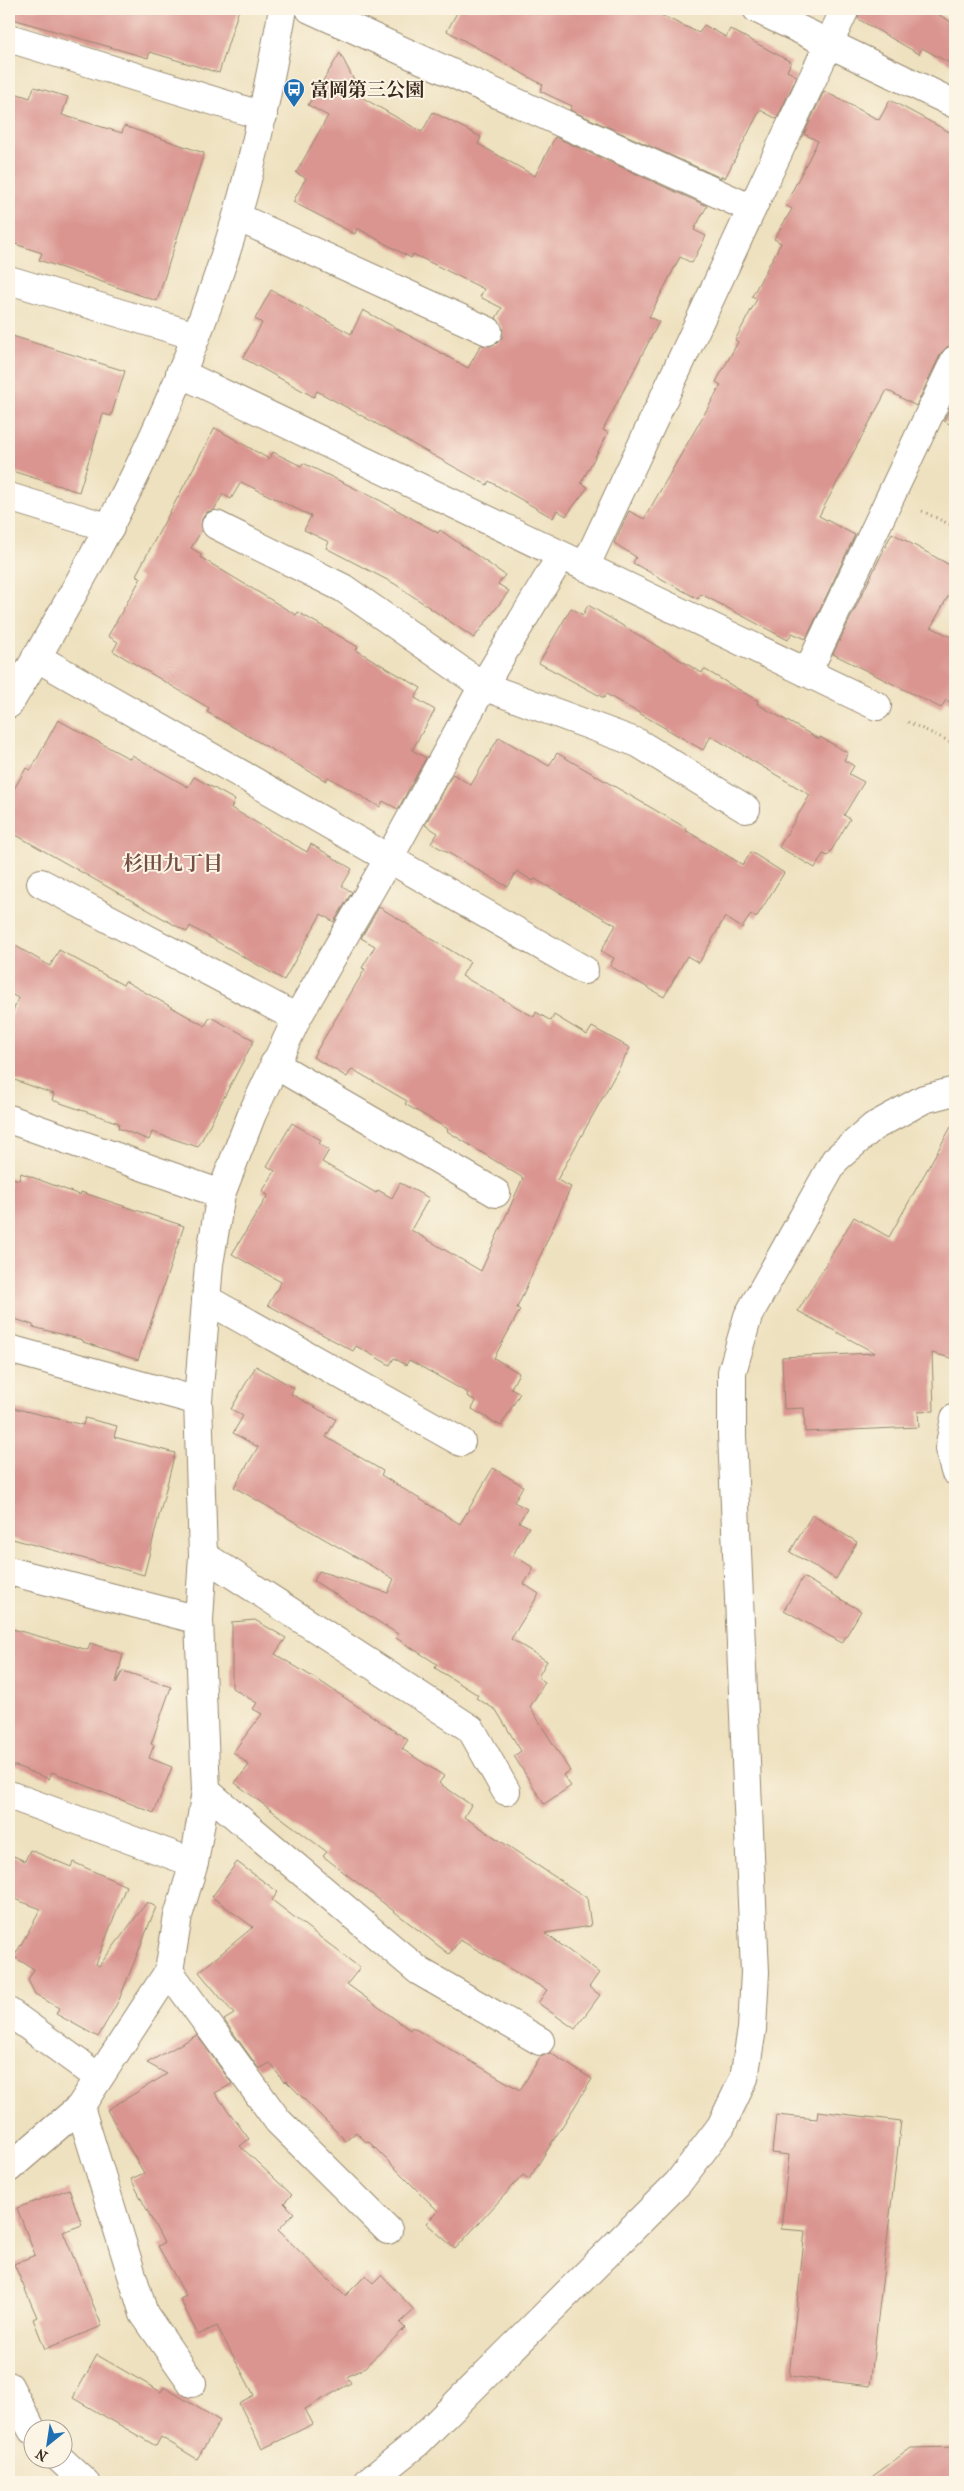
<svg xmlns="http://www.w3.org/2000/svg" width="964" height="2491" font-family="'IM FELL French Canon','Noto Serif JP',serif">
	<rect width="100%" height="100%" fill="#fcf5e5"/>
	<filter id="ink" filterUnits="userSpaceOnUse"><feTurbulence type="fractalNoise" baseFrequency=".02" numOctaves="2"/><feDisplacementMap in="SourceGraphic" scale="10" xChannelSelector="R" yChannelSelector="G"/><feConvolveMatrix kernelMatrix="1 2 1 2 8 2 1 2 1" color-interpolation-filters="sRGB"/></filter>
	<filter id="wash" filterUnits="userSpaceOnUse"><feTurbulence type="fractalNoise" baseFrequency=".0096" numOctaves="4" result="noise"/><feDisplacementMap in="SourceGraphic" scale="20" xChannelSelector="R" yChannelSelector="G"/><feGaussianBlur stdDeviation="1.12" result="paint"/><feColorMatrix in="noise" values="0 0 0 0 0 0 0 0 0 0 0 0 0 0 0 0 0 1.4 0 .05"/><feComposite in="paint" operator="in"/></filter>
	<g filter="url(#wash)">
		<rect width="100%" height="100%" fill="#eee1bf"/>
		<g id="blocks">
			<path fill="#da9591" d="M11,9h228l-20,64 -69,-21 -2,6 -139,-40z
				M459,9h189l51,24 5,-8 22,12 4,-8 61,33 -4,9 10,5 -20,43 -17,-9 -35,68 -3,-2 -1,2 -151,-68 2,-4 -32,-15 3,-6 -96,-54z
				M860,9h69l26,15v42l-33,-18 -3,6 -61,-35z
				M340,53l23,45 59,34 11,-20 48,25 -3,7 57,32 20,-39 152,69 -13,24 12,6 -14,27 -12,-6 -31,60 10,5 -56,108 5,3 -27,50 7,4 -22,29 -9,-6 -4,8 -64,-37 -2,4 -170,-94 -3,6 -71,-39 19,-35 -7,-4 16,-29 80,44 12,-24 105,58 13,-23 9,1 7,-3 5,-6 1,-8 -7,-11 6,-10 -22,-11 4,-8 -71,-35 -2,4 -54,-30 -2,6 -62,-32 13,-24 -10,-5 32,-57 -20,-11z
				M34,87l34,10 -6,18 60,18 2,-7 80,27 -47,148 -118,-41 3,-7 -33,-11v-151l21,7z
				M824,91l55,29 11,-20 65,35v210l-8,2 -6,6 -25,53 -29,-16 -68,126 36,19 -49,104 -14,-6 -4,7 -87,-46 -3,5 -65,-36 3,-6 -22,-14 15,-32 15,8 77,-134 -5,-3 22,-40 -3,-2 22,-41 -5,-3 29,-53 -7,-4 18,-30 -7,-4 33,-64 -14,-7z
				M9,335l116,36 -14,45 -8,-2 -24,78 -70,-22z
				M955,396v31l-11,-6z
				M215,428l54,31 4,-7 28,14 2,-3 78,38 57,32 2,-3 65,45 -7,9 11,7 -35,47 -79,-54 -69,-36 3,-6 -25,-12 7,-14 -70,-34 -10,17 -8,-5 -9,16 -7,2 -5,7v11l-11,18 10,6 -1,3 96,58 2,-3 60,35 -2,3 65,38 -6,10 20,12 -23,40 14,8 -28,51 -15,-8 -3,6 -52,-30 -2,4 -119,-69 2,-4 -96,-57 5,-9 -10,-6 33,-58 -5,-3z
				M892,533l63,35v16l-24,43 24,12v66l-9,-5 -5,8 -108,-54z
				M588,605l114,68 2,-4 54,32 -1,3 62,35 1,-2 28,16 -4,7 10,6 -5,8 15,8 -20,33 6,4 -22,37 -5,-2 -8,14 -36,-21 31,-52 -99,-59 -8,14 -97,-56 -2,4 -65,-35 32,-55 12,7z
				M58,720l72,39 2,-4 56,32 6,-10 41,23 -4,8 76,44 4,-8 41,25 -10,17 10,6 -18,30 -13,-8 -37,66 -94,-54 -3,6 -178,-101v-33l17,-30 5,2z
				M499,737l50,29 8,-13 129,75 -1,2 58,35 8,-13 33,21 -28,45 -5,-4 -9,14 -17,-11 -26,46 -12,-7 -23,41 -54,-31 4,-8 -13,-7 15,-26 -81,-46 -2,2 -16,-10 -9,16 -77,-44 7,-10 -13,-8 28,-51 18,11z
				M379,907l91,55 -8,14 72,41 2,-5 15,9 3,-6 33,20 5,-8 38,21 -73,132 14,7 -54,121 3,2 -26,48 25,15 -8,15 9,5 -19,33 -29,-17 4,-8 -9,-5 1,-3 -59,-33 -3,5 -12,-7 -4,7 -34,-19 -3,5 -85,-46 13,-23 -49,-28 36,-59 -6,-3 13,-21 -8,-5 25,-43 29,17 -2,4 10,6 -7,12 54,31 2,-3 14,8 8,-15 29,15 -18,32 70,41 42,-93 -76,-47 1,-2 -43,-25 2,-3 -55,-32 -5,8 -34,-20 52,-88 -3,-1 13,-22 -14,-8z
				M9,942l41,24 9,-16 64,35 2,-4 80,45 5,-9 44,23 -56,107 -46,-15 -3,8 -31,-12 1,-5 -67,-23 2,-6 -45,-16v-56l9,-24 -9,-5z
				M955,1120v239l-23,-6 2,58 -16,1 1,15 -114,5 -1,-24 -20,1 -2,-52 93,-4 -77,-42 56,-94 35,20z
				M21,1173l59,22 1,-3 103,34 -46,134 -55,-18v-2l-50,-13v-2l-24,-8v-140l10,3z
				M256,1366l38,22 -3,6 45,25 -10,18 57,34 -2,4 79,49 33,-56 30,18 -9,16 13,7 -8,13 10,5 -16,28 21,13 -10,16 15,10 -28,45 36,22 -9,16 7,5 -15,25 40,64 -7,4 8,11 -27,18 -30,-48 7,-5 -25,-41 -20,-12 2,-3 -43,-27 2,-4 -41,-26 2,-4 -84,-53 5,-10 69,22 6,-14 -160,-92 24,-40 -25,-14 10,-17 -12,-7z
				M9,1407l74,18 2,-7 32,8 -3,11 61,16 -31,122 -135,-37z
				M812,1515l45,27 -21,37 -46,-27z
				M803,1577l58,34 -19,32 -58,-33z
				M255,1620l31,18 -11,16 46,28 87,58 -6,9 42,27 -5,7 32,22 -7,12 123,81 4,28 -46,7 54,40 -10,14 11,8 -25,34 -37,-26 9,-13 -87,-50 -11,14 -126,-98 4,-4 -92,-69 14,-18 -16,-13 29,-38 -9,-5 4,-6 -25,-15v-66z
				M9,1628l79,22 2,-7 33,11 -7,29 7,-12 48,16 -20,57 3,1 -5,13 23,9 -18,46 -102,-41 -3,7 -33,-13h-7z
				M30,1850l41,17 2,-5 53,24 -30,78 3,2 48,-64 9,5 -37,93 -21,37 -42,-23 3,-6 -24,-14 -7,-14 6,-11 -20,-12 27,-48 -32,-12v-43l16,7z
				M237,1862l41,30 -6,8 88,68 -13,16 63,46 2,-3 108,63 20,-33 10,-4 42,26 -63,100 -6,-4 -68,74 -29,-26 12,-12 -70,-70 -2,1 -10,-10 -10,9 -60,-60 -2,1 -14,-19 -11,6 -35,-49 10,-6 -35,-42 54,-45 -41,-30z
				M197,2035l35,49 -17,9 34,46 -9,7 52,49 -8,8 10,10 -16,17 67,66 21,-21 7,8 8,-8 33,35 -14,13 5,5 -41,40 -17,9 4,6 -46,26 8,15 -51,25 -23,-46 15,-8 -37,-69 -19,9 -18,-36 6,-3 -28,-50 6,-3 -33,-64 13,-6 -37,-63 60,-36 -20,-11z
				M818,2111l83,10 -31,265 -81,-10 16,-145 -24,-2 8,-74 -17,-2 4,-38 41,4z
				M69,2189l13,36 -19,7 39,94 -57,23 -12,-30 4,-2 -23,-53 21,-9 -18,-47z
				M97,2355l64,37 3,-5 56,34 -23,38 -36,-22 -5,9 -83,-48z
				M955,2447v35h-90l46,-34z"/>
		</g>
	</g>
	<g filter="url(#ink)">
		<use href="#blocks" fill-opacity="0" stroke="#94866e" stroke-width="1"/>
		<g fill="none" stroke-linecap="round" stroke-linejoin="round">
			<g stroke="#94866e" stroke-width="30">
				<path id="street" d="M310,9l442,200
					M757,9l198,95
					M9,38l254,78
					M237,217l251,114
					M9,280l187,56
					M180,373l697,333
					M9,497l101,31
					M216,525l127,63 140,98 155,57 108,66
					M585,567l260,-558
					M36,657l548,313
					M807,673l148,-313
					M41,883l256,135
					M274,1064l222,129
					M9,1119l212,75
					M206,1299l255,143
					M9,1349l189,52
					M955,1418l-6,31 6,22
					M203,1555l268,174 35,62
					M9,1571l190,49
					M206,1791l213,180 121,70
					M9,1795l185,68
					M169,1971l109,150 110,109
					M9,2012l89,65
					M80,2107l64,207 48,69
					M9,2168l71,-61 89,-136 9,-55 16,-53 12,-72 -7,-171 4,-65 -5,-154 11,-137 12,-70 31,-80 45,-96 92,-160 94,-172 78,-130"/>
			</g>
			<g stroke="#94866e" stroke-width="30">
				<path id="secondary" d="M9,704c92,-153 178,-315 228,-488 20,-68 33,-138 46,-207
					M9,2386l23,44
					M59,2458l26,24
					M368,2482l49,-39 261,-260 43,-57 23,-48 8,-49 3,-57 -23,-537v-63l16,-56 87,-156 38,-33 51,-28 31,-8"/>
			</g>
			<path stroke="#94866e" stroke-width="3" stroke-dasharray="1 4" stroke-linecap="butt" d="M922,511l33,16
				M908,722l47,22"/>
			<use href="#street" stroke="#fff" stroke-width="28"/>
			<use href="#secondary" stroke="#fff" stroke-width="28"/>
		</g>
	</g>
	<defs>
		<g id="bus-pin" transform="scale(1.125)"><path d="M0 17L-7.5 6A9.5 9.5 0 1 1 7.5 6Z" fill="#1f6fb2" stroke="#fcf5e5"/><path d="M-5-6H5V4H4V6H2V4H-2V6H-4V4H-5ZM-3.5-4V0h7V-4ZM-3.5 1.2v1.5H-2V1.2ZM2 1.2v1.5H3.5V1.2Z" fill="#fff"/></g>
	</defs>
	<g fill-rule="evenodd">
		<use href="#bus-pin" x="294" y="89"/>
	</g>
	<g text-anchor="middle" stroke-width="4" stroke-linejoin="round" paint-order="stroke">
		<g font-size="19" font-weight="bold" fill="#3b2a1e" stroke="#fcf5e5" text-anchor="start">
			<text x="310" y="96">富岡第三公園</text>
		</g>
		<g font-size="20" font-weight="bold" fill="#734f46" stroke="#fcf5e5">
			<text x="173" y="870">杉田九丁目</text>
		</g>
	</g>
	<rect width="964" height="2491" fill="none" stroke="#fcf5e5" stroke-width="30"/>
	<g transform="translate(48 2444) rotate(210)"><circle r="24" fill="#fcf5e5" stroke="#afa495"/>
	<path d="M0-4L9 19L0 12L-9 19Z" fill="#1f6fb2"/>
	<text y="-8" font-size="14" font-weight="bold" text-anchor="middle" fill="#3b2a1e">N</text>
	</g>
</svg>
